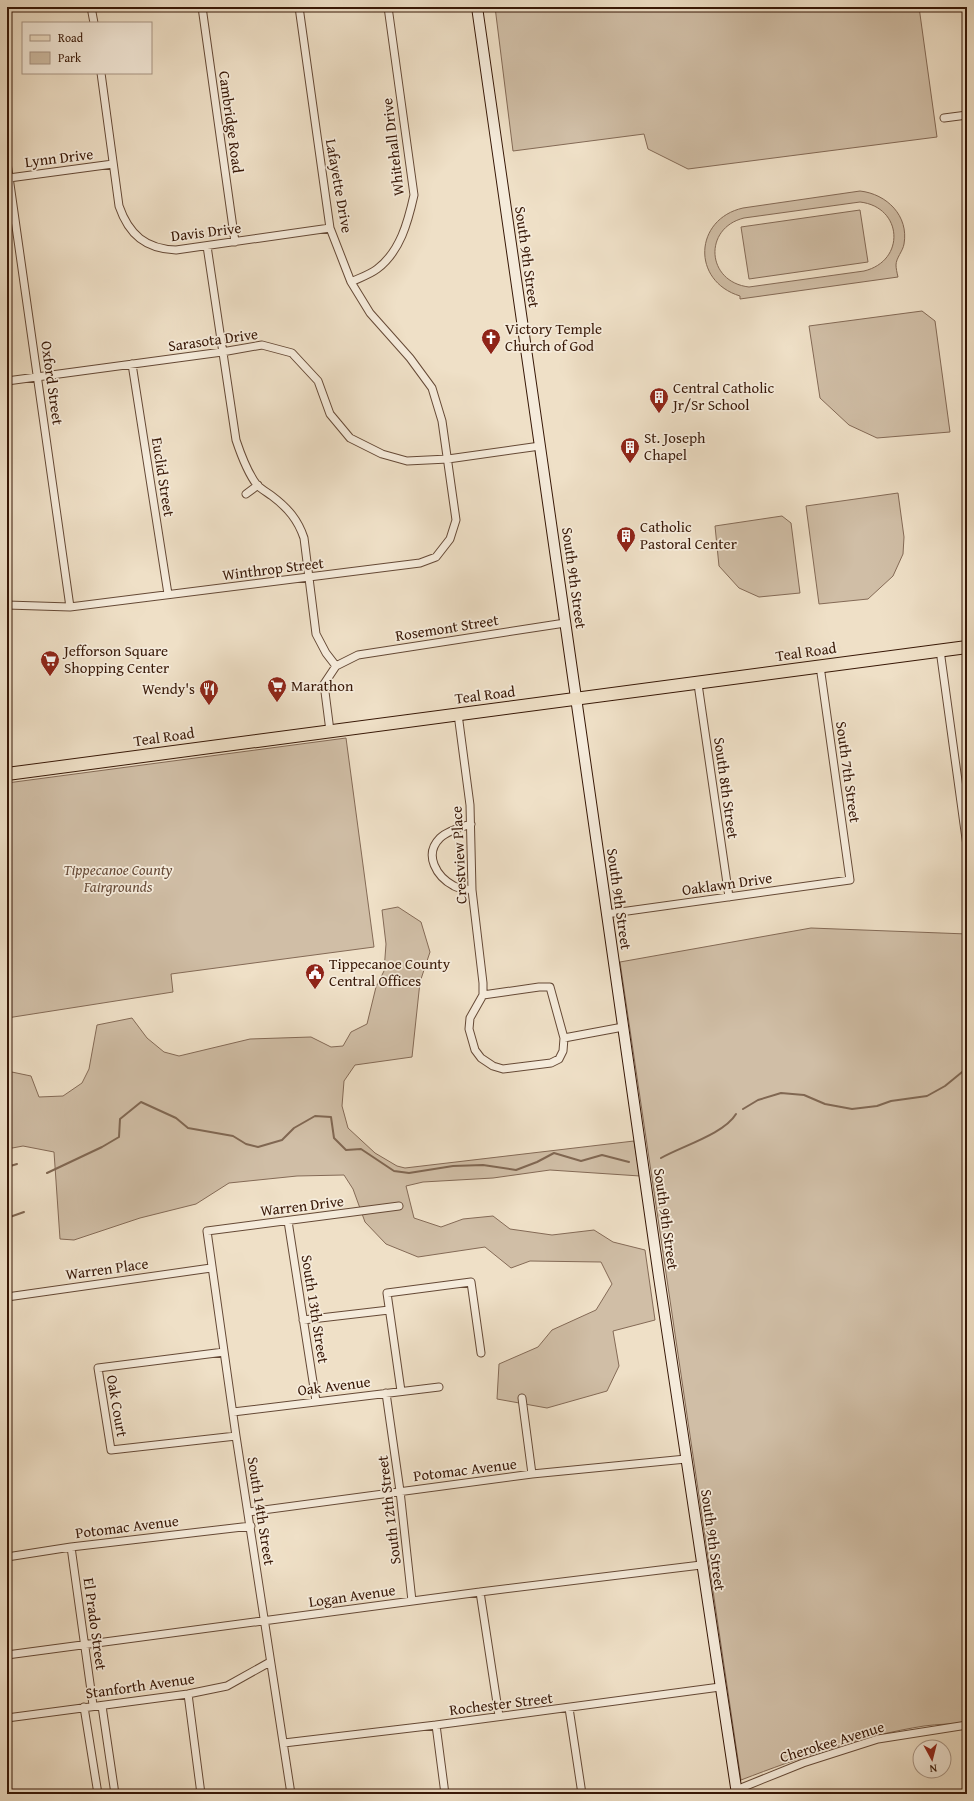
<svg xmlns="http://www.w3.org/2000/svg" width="974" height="1801" font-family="'Gentium Book Plus',serif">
	<rect width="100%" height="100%" fill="#efe0c7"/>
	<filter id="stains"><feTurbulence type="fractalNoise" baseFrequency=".005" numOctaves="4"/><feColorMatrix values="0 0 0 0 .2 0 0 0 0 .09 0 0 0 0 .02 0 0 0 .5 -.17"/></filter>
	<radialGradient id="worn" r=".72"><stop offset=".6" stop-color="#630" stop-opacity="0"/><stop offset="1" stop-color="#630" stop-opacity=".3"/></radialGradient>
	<path fill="#d0bea6" stroke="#846a56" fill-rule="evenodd" d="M495,7h424l18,130 -249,32 -40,-20 -4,-15 -131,17z
		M860,191c27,3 49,25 44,53 -1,7 -8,14 -8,21 0,3 1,8 2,12l-158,22v-3c-49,-15 -46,-77 3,-88zM860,202c43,5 46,59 4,69l-115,16c-43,-5 -46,-59 -5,-69z
		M860,210l8,52 -119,17 -8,-52z
		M922,311l13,10 15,111 -73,6 -28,-13 -29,-27 -11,-72z
		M898,493l6,44 -1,17 -10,22 -25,23 -49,5 -13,-98z
		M782,516l9,7 9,70 -41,4 -20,-9 -20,-22 -4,-40z
		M346,738l28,209 -203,27 2,18 -166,26v-235z
		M398,907l23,15 9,30 -10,30 -8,75 -57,8 -11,16 -2,25 6,22 27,25 22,13 8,2 229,-27 6,35 -90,-6 -57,8 -70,4 -17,4 8,32 27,9 22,-8 30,-3 17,13 42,6 42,-5 19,12 32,8 10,70 -42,11 6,35 -12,25 -60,17 -50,-9 2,-35 39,-17 14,-17 44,-20 16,-26 -11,-22 -71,-1 -19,7 -26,-21 -67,10 -32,-13 -21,-22 -12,-33 -9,-14 -47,1 -68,7 -33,21 -56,14 -66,22 -14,-1 -6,-87 -31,-6 -16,3v-78l24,5 8,21 24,-1 19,-13 7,-14 8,-44 35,-7 15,20 17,14 15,4 71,-17 61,-2 20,10 12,-1 8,-14 16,-8 9,-37 8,-16 2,-27 -4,-34z
		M811,928l156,6v789c-14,1 -29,1 -43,3 -63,10 -123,31 -183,54l-121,-818z"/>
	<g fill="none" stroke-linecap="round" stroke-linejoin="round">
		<path stroke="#806752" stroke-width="2" d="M743,1109l15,-9 23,-7 23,2 21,9 27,5 25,-3 14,-5 36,-5 18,-10 22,-18
			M661,1158c21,-12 63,-24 75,-44
			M7,1167l10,-3
			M47,1173l55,-26 17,-10 1,-18 21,-17 35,16 12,10 45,8 13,8 12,3 24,-7 12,-12 21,-12 16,1 3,21 12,12 15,-1 33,22 15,2 44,-7 30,-1 33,5 21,-8 17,-9 27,8 21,-6 27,7
			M7,1218l17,-6"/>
		<g stroke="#654936" stroke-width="9">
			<path id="street" d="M91,7l3,16
				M202,7l33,235
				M101,73l18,133c10,29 27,43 57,44l154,-22
				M944,118l23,-3
				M7,163l63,444
				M9,178l104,-14
				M207,246l29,194c5,15 11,32 21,45 4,4 11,8 15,11 16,12 26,24 32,42l12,96 10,19 10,13 -12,18 6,47
				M351,282c8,-4 18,-7 26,-13 23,-17 31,-47 37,-74l-26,-188
				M132,364l36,230
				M7,381l215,-29 40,-7 30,8 26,28 12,33 20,24 32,16 25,7 41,-2 92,-13
				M246,494l12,-9
				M7,605l63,2 350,-44 16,-6 14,-18 6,-19 -14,-99 -10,-33 -22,-30 -40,-45 -19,-31 -21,-54 -31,-221
				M940,650l27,196
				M336,666l22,-11 207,-32
				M698,684l31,213
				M458,714l12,91 2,85 11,93v12l-13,23 -1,11 6,21 6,8 12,8 10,3 48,-6 8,-4 4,-8 1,-13 59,-11
				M471,824c-10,3 -24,7 -31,14 -17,17 -3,39 14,48 6,3 12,3 18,4
				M606,914l244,-34 -30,-214
				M483,995l56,-8h11l14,51
				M288,1221l28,180
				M7,1297l204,-29
				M303,1320l86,-10
				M224,1352l-126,16 13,82 125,-14
				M401,1391l-14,-98 84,-11 10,71
				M386,1393l14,98 12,110
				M522,1398l10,76
				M233,1412l206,-25
				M249,1512l283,-38 154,-15
				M71,1547l22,158
				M7,1557l64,-10 180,-21
				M480,1592l19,124
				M7,1655l473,-63 221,-27
				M188,1694l13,100
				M102,1706l13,88
				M84,1707l14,87
				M569,1708l13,86
				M7,1718l181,-24 39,-8 43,-24
				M436,1725l9,69
				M284,1743l152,-18 284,-38
				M734,1792l2,-2 67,-27 75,-24 89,-14
				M291,1794l-55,-358 -29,-205 192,-25"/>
		</g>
		<g stroke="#371706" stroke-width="12">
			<path id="secondary" d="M477,7l182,1270 78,517"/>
		</g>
		<g stroke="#371706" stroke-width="14">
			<path id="primary" d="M7,774l960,-127"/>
		</g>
		<use href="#street" stroke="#f5ebdb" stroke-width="7"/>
		<use href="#secondary" stroke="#f5ebdb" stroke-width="10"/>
		<use href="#primary" stroke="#efe0c7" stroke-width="12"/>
	</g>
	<defs>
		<g id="church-pin" transform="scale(1)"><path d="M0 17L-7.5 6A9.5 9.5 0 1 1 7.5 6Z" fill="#8f2418" stroke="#f5ebdb"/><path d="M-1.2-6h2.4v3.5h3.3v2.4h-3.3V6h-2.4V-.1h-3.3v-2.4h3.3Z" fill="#fff"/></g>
		<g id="building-pin" transform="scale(1)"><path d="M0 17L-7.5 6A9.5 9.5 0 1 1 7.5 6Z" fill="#8f2418" stroke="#f5ebdb"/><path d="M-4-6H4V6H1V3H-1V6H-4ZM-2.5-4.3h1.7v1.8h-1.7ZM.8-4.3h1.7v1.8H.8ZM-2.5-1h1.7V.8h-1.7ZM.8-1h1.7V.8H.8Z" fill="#fff"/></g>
		<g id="supermarket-pin" transform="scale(1)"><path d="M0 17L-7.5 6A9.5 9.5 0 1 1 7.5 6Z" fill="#8f2418" stroke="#f5ebdb"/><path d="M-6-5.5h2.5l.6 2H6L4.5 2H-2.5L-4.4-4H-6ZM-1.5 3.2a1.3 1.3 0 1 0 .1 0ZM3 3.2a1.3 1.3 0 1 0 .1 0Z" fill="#fff"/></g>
		<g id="restaurant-pin" transform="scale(1)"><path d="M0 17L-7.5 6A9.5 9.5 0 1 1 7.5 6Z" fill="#8f2418" stroke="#f5ebdb"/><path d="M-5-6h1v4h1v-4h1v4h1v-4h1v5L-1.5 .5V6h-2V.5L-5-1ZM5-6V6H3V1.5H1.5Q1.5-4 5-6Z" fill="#fff"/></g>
		<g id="civic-pin" transform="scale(1)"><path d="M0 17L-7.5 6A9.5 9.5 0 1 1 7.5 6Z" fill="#8f2418" stroke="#f5ebdb"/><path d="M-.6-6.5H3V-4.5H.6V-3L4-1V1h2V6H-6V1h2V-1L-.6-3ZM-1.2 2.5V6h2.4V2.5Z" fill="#fff"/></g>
	</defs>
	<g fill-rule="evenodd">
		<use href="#church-pin" x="491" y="338"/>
		<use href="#building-pin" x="659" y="397"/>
		<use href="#building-pin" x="630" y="447"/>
		<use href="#building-pin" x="626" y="536"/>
		<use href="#supermarket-pin" x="50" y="660"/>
		<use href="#supermarket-pin" x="277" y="686"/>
		<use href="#restaurant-pin" x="209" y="689"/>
		<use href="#civic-pin" x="315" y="973"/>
	</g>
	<g text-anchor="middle" stroke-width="3.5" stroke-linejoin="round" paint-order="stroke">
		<g font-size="15" fill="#371706" stroke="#f5ebdb">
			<text transform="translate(231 122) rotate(82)" y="5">Cambridge Road</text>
			<text transform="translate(393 147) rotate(-97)" y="5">Whitehall Drive</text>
			<text transform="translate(59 158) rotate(-7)" y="5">Lynn Drive</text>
			<text transform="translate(339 186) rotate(80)" y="5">Lafayette Drive</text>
			<text transform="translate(206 232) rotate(-7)" y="5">Davis Drive</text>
			<text transform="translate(527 257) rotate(82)" y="5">South 9th Street</text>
			<text transform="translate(213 340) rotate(-8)" y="5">Sarasota Drive</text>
			<text transform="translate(52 383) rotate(82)" y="5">Oxford Street</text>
			<text transform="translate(163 477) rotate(81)" y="5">Euclid Street</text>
			<text transform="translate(273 569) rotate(-7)" y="5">Winthrop Street</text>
			<text transform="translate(574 578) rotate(82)" y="5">South 9th Street</text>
			<text transform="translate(447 628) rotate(-9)" y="5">Rosemont Street</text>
			<text transform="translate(806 652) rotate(-8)" y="5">Teal Road</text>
			<text transform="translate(485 695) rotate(-7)" y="5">Teal Road</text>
			<text transform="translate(164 737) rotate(-8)" y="5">Teal Road</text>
			<text transform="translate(848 772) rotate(82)" y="5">South 7th Street</text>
			<text transform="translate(726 788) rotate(82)" y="5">South 8th Street</text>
			<text transform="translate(459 855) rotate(-93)" y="5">Crestview Place</text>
			<text transform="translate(727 884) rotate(-8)" y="5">Oaklawn Drive</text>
			<text transform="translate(619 899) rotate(82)" y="5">South 9th Street</text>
			<text transform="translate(302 1206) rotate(-7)" y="5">Warren Drive</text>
			<text transform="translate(666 1219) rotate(82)" y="5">South 9th Street</text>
			<text transform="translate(107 1269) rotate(-8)" y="5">Warren Place</text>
			<text transform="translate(315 1309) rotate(81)" y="5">South 13th Street</text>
			<text transform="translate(334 1386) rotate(-7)" y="5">Oak Avenue</text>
			<text transform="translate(117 1406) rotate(80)" y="5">Oak Court</text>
			<text transform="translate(465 1470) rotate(-7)" y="5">Potomac Avenue</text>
			<text transform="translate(389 1510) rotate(-97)" y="5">South 12th Street</text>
			<text transform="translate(261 1511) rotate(81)" y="5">South 14th Street</text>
			<text transform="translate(127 1527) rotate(-7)" y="5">Potomac Avenue</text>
			<text transform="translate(713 1540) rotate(82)" y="5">South 9th Street</text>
			<text transform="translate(352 1596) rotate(-8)" y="5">Logan Avenue</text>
			<text transform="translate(95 1624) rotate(82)" y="5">El Prado Street</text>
			<text transform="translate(140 1686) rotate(-8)" y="5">Stanforth Avenue</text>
			<text transform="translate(501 1704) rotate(-7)" y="5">Rochester Street</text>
			<text transform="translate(832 1742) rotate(-17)" y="5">Cherokee Avenue</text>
		</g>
		<g font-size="15" fill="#371706" stroke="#f5ebdb" text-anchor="start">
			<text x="505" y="334">Victory Temple<tspan x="505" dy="17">Church of God</tspan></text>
			<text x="673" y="393">Central Catholic<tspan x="673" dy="17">Jr/Sr School</tspan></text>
			<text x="644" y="443">St. Joseph<tspan x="644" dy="17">Chapel</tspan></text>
			<text x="640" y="532">Catholic<tspan x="640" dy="17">Pastoral Center</tspan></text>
			<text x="64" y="656">Jefforson Square<tspan x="64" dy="17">Shopping Center</tspan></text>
			<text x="291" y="691">Marathon</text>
			<text x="195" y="694" text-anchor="end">Wendy's</text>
			<text x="329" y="969">Tippecanoe County<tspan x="329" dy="17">Central Offices</tspan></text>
		</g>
		<g font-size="15" font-style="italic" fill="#654936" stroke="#f5ebdb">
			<text x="118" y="875">Tippecanoe County<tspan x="118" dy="17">Fairgrounds</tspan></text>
		</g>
	</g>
	<rect width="974" height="1801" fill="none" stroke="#efe0c7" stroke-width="24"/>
	<rect x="8" y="8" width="958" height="1785" fill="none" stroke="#371706" stroke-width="2"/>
	<rect x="12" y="12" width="950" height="1777" fill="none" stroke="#371706"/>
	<rect x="22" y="22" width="130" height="52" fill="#f5ebdb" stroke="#a99686"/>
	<rect x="30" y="35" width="20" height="6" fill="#efe0c7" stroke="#a99686"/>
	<text x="58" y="42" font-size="12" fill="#371706">Road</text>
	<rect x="30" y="52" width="20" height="12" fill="#d0bea6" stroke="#a99686"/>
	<text x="58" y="62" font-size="12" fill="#371706">Park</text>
	<g transform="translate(932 1759) rotate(173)"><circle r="19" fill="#f5ebdb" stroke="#a99686"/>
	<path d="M0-3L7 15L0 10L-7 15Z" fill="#8f2418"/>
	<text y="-6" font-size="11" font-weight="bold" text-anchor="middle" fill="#371706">N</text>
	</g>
	<rect width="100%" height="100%" filter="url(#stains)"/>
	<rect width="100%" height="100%" fill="url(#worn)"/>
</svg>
